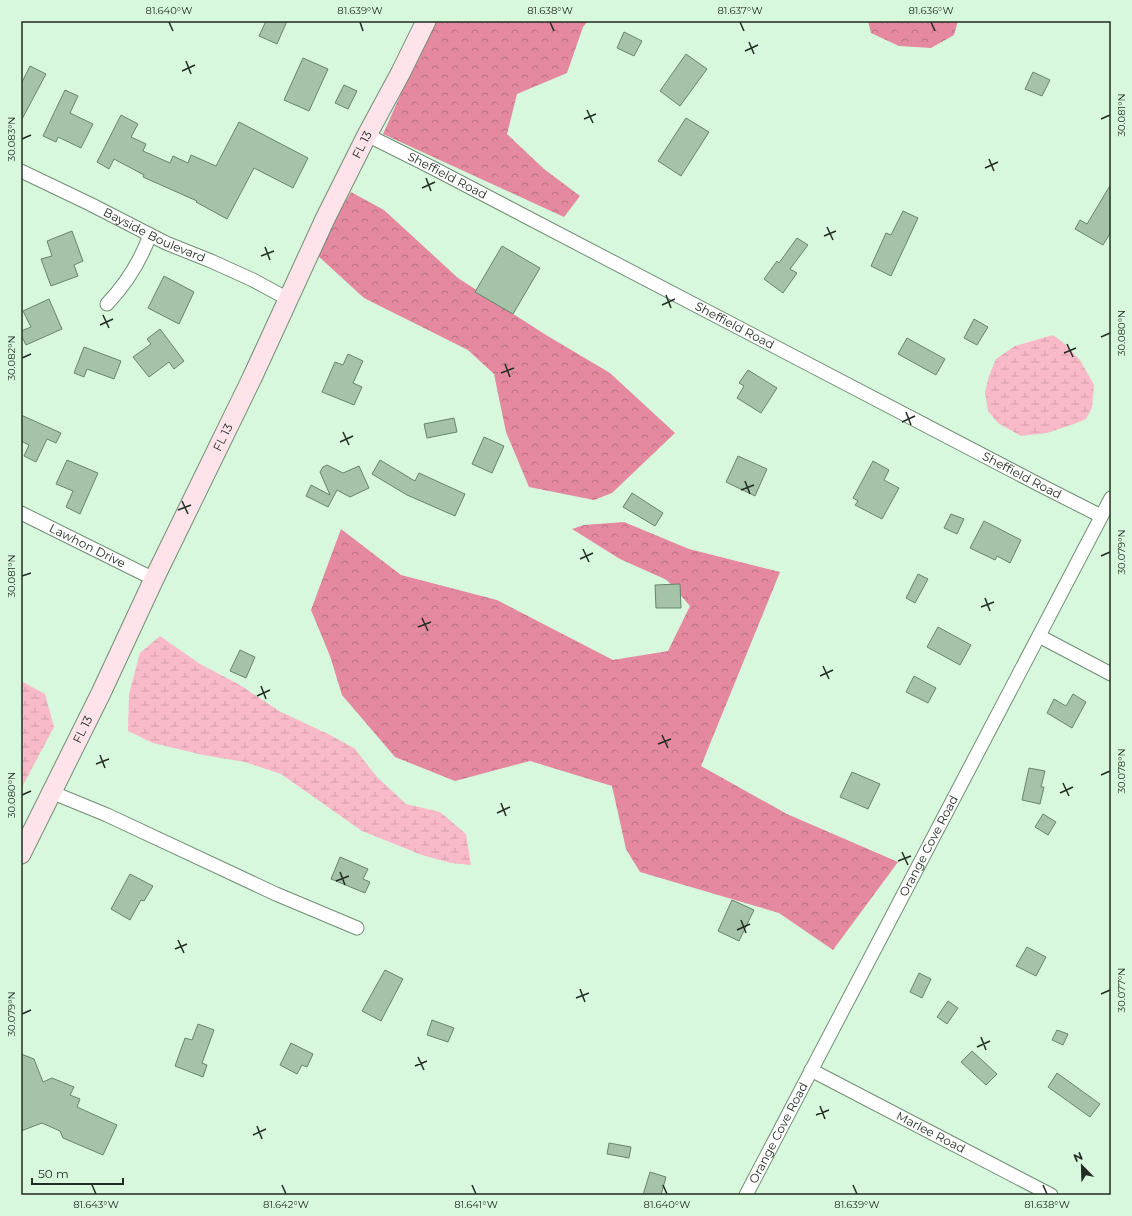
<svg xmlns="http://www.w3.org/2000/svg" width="1132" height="1216" font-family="Montserrat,sans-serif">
	<defs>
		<pattern id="forest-crowns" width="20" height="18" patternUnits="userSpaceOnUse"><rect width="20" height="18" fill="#e489a0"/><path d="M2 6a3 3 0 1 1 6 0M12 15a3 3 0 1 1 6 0" fill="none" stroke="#b87082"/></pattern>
		<pattern id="wetland-marsh" width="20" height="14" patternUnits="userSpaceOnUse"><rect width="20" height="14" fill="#f8b9c8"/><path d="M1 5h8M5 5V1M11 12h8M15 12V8" fill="none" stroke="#d49fac"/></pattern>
	</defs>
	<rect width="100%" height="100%" fill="#d8f8dd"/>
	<path fill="url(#forest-crowns)" d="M436,21h152l-5,6 -16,46 -50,21 -10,40 37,35 36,27 -16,21 -181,-83 37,-83z
		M868,21h90l-4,14 -23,13 -32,-2 -28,-13z
		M351,192l33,18 74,68 88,57 64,38 65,60 -63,60 -18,7 -65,-13 -23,-55 -12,-58 -26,-24 -104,-52 -48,-44 6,-12z
		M624,522l65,27 91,23 -79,194 86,48 111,48 -65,88 -54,-37 -139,-41 -14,-23 -14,-63 -82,-25 -75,20 -60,-24 -53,-62 -12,-39 -19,-46 30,-81 60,46 96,25 116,60 55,-9 22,-45 -23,-26 -47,-21 -48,-30 12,-4z"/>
	<path fill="url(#wetland-marsh)" d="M1053,335l12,9 15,16 14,25 -2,23 -6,11 -12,5 -27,9 -26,3 -23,-13 -10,-12 -3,-19 4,-16 7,-17 19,-13z
		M160,636l40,28 40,21 39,26 49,23 26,14 23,29 29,27 34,8 26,22 5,31 -20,-2 -29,-8 -60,-24 -81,-57 -36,-12 -42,-7 -50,-12 -25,-12 1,-37 11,-41z
		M21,681l24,13 9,33 -33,62z"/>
	<path fill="#a4c3a9" stroke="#68856c" d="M266,21h21l-10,23 -18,-8z
		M624,32l18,9 -8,15 -17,-8z
		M686,54l21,15 -27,37 -20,-15z
		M303,58l25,11 -19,42 -25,-11z
		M30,66l16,8 -25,47v-37z
		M1033,72l17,8 -8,16 -17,-7z
		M344,85l13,6 -9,18 -13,-6z
		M65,90l13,6 -8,17 23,11 -12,24 -23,-11 -2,5 -13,-6z
		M121,115l17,9 -7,13 15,7 -3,7 27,12 3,-7 15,7 3,-8 25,11 23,-44 69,36 -15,30 -39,-20 -27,51 -31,-17 1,-1 -54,-24 1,-2 -30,-16 -5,10 -12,-7z
		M686,118l23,14 -28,44 -23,-15z
		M1111,184v48l-8,13 -28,-16 5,-9 7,4z
		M903,211l15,7 -27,58 -20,-10 15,-33 5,2z
		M72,231l11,30 -9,4 4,11 -27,10 -10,-27 11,-3 -5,-15z
		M797,238l11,7 -18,24 7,4 -14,20 -19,-14 13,-18 2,2z
		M502,246l38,22 -27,46 -38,-22z
		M164,276l30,16 -15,32 -31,-16z
		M49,299l13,30 -36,16 -5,-10v-4l10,-4 -8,-16z
		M974,319l14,8 -11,18 -13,-7z
		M160,329l24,32 -10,8 -5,-7 -20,15 -16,-20 18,-13 -4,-5z
		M907,338l38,21 -9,16 -38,-21z
		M84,347l37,14 -7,18 -27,-10 -3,8 -10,-4z
		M348,354l15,7 -10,22 9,4 -8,18 -32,-13 13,-30 8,3z
		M748,370l29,18 -16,25 -24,-15 7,-12 -5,-3z
		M21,415l40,18 -5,10 -9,-4 -11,23 -12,-6 5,-11 -8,-4z
		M454,418l3,14 -30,6 -3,-14z
		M484,437l20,9 -12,27 -20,-9z
		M738,456l29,13 -12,27 -29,-14z
		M67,460l31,13 -18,41 -14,-7 7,-16 -17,-7z
		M380,460l35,21 4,-8 46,21 -10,22 -48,-21 -35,-21z
		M873,461l16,9 -5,10 15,8 -17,31 -27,-14 3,-4 -5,-3z
		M327,465l16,8 16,-7 10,22 -19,9 -13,-7 -9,17 -22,-11 5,-11 19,10 -10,-23 3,-5z
		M632,493l31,20 -8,13 -32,-19z
		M951,514l13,5 -7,15 -13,-6z
		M984,521l37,19 -11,23 -13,-7 -2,4 -25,-12z
		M918,574l10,5 -13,24 -9,-5z
		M680,584l1,24h-25l-1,-23z
		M938,627l33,18 -11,20 -33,-18z
		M240,650l15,7 -9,21 -16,-7z
		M914,676l22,12 -8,15 -22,-11z
		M1073,694l13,8 -14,26 -25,-15 7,-14 12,7z
		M1029,768l16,3 -4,16h3l-4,17 -18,-4z
		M852,772l28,12 -12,25 -28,-12z
		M1043,814l13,8 -8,13 -13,-8z
		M340,857l28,12 -5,10 7,3 -5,11 -34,-14z
		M130,874l23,12 -9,15 -3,-1 -11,20 -19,-11z
		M732,900l22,10 -15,31 -21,-10z
		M1027,947l19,10 -10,19 -20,-10z
		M385,970l18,9 -22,42 -19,-10z
		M919,973l12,6 -9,19 -12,-6z
		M948,1001l10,7 -11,16 -10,-7z
		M432,1020l22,8 -6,14 -21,-7z
		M198,1024l16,6 -12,33 5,2 -4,12 -28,-11 10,-28 7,2z
		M1057,1030l11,4 -5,11 -11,-5z
		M291,1043l22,11 -6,13 -5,-2 -5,9 -17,-9z
		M972,1051l25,23 -11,11 -25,-23z
		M21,1054l13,5 9,23 9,-4 22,9 -4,8 10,4 -3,8 40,18 -14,30 -40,-17 -3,-7 -18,-8 -21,8z
		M1057,1073l43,31 -10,13 -42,-30z
		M609,1143l22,4 -2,11 -22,-4z
		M650,1172l16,5 -5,18h-18z"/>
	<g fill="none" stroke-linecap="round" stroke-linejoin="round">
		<g stroke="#708d74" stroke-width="15">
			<g id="minor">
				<path id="s1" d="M367,135l64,32 607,317 63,32"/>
				<path id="s2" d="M21,171l69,33 76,39 45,18 42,19 35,19"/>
				<path d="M107,304c20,-21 33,-42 43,-69"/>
				<path id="s3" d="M21,513l133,66"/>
				<path d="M1039,636l72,38"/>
				<path d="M51,792l56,23 169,79 81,34"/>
				<path id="s4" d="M811,1070l240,125"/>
				<path id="s5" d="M746,1195l365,-697"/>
			</g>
		</g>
		<g stroke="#708d74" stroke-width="21">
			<g id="secondary">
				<path id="s6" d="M21,854l80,-161 53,-114 98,-201 73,-159 42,-84 34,-63 25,-51"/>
			</g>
		</g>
		<use href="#minor" stroke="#fff" stroke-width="13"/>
		<use href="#secondary" stroke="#fee4ea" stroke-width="19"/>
	</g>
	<path fill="none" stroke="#212d22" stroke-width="1.5" d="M169,22l4,9M360,22l3,9M550,22l4,9M740,22l4,9M931,22l4,9M749,42l5,12M745,51l13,-6M186,61l5,13M182,71l13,-6M587,110l6,13M584,119l12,-5M1101,119l9,-4M22,139l9,-4M989,159l5,12M985,168l13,-6M426,178l5,13M422,188l13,-6M827,227l6,13M824,236l12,-5M265,247l5,13M261,256l13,-5M666,295l5,13M662,305l13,-6M103,315l6,13M100,325l13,-6M1101,337l9,-4M1067,344l6,13M1064,353l12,-5M22,358l9,-4M505,364l5,13M501,373l13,-5M906,412l5,13M902,422l13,-6M343,432l6,13M340,442l13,-6M745,481l5,13M741,490l13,-5M182,501l6,13M178,510l13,-5M583,549l6,13M1101,556l9,-4M580,559l13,-6M22,576l9,-3M985,598l5,13M981,607l13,-5M422,618l6,13M418,627l13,-5M823,666l6,13M820,676l13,-6M261,686l5,13M257,696l13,-6M662,735l6,13M658,744l13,-5M100,755l5,13M96,764l13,-5M1101,775l9,-4M1063,783l6,13M1060,793l13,-6M22,795l9,-4M501,803l5,13M497,813l13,-6M902,852l6,13M898,861l13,-5M340,872l5,13M336,881l13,-5M741,920l5,13M737,930l13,-6M178,940l6,13M175,949l12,-5M580,989l5,13M1101,994l9,-4M576,998l13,-5M22,1014l9,-4M981,1037l5,13M977,1047l13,-6M418,1057l6,13M415,1066l12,-5M820,1106l5,13M816,1115l13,-5M257,1126l5,13M253,1135l13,-6M92,1185l4,9M282,1185l4,9M472,1185l4,9M663,1185l4,9M853,1185l4,9M1043,1185l4,9"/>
	<g text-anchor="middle" stroke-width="3.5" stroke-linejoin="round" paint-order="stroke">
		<g font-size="12" fill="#212d22" stroke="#d8f8dd">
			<text dy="4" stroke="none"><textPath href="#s6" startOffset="787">FL 13</textPath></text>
			<text dy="4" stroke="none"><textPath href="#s1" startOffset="90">Sheffield Road</textPath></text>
			<text dy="4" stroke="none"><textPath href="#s2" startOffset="148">Bayside Boulevard</textPath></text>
			<text dy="4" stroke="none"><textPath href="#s1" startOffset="414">Sheffield Road</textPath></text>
			<text dy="4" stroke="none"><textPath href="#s6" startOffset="463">FL 13</textPath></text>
			<text dy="4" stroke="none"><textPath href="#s1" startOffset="738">Sheffield Road</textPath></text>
			<text dy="4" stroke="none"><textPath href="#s3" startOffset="74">Lawhon Drive</textPath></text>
			<text dy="4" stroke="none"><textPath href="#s6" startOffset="139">FL 13</textPath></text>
			<text dy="4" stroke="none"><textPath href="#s5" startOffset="394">Orange Cove Road</textPath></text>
			<text dy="4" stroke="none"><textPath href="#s5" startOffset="70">Orange Cove Road</textPath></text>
			<text dy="4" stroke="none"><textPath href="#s4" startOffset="135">Marlee Road</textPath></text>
		</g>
	</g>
	<rect width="1132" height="1216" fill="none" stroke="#d8f8dd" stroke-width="44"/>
	<g transform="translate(1082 1166) rotate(337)" stroke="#d8f8dd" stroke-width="3" paint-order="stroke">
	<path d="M0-3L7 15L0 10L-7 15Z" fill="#212d22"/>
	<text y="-6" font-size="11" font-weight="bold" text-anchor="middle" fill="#212d22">N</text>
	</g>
	<path d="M32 1178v6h91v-6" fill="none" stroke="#212d22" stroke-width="2"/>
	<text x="38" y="1178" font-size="12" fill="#212d22" stroke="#d8f8dd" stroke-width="3" paint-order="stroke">50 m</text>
	<rect x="22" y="22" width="1088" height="1172" fill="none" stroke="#212d22" stroke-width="1.5"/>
	<g font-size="10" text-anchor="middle" fill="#212d22">
		<text x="169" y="14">81.640°W</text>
		<text x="360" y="14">81.639°W</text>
		<text x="550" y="14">81.638°W</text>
		<text x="740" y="14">81.637°W</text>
		<text x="931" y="14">81.636°W</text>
		<text transform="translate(1121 115) rotate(-90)" y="4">30.081°N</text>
		<text transform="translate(11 139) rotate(-90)" y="4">30.083°N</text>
		<text transform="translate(1121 333) rotate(-90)" y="4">30.080°N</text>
		<text transform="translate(11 358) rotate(-90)" y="4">30.082°N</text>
		<text transform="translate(1121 552) rotate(-90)" y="4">30.079°N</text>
		<text transform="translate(11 576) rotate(-90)" y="4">30.081°N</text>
		<text transform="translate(1121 771) rotate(-90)" y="4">30.078°N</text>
		<text transform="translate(11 795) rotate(-90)" y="4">30.080°N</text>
		<text transform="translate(1121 990) rotate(-90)" y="4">30.077°N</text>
		<text transform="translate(11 1014) rotate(-90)" y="4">30.079°N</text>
		<text x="96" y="1208">81.643°W</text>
		<text x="286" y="1208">81.642°W</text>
		<text x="476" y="1208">81.641°W</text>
		<text x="667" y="1208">81.640°W</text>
		<text x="857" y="1208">81.639°W</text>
		<text x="1047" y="1208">81.638°W</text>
	</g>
</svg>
